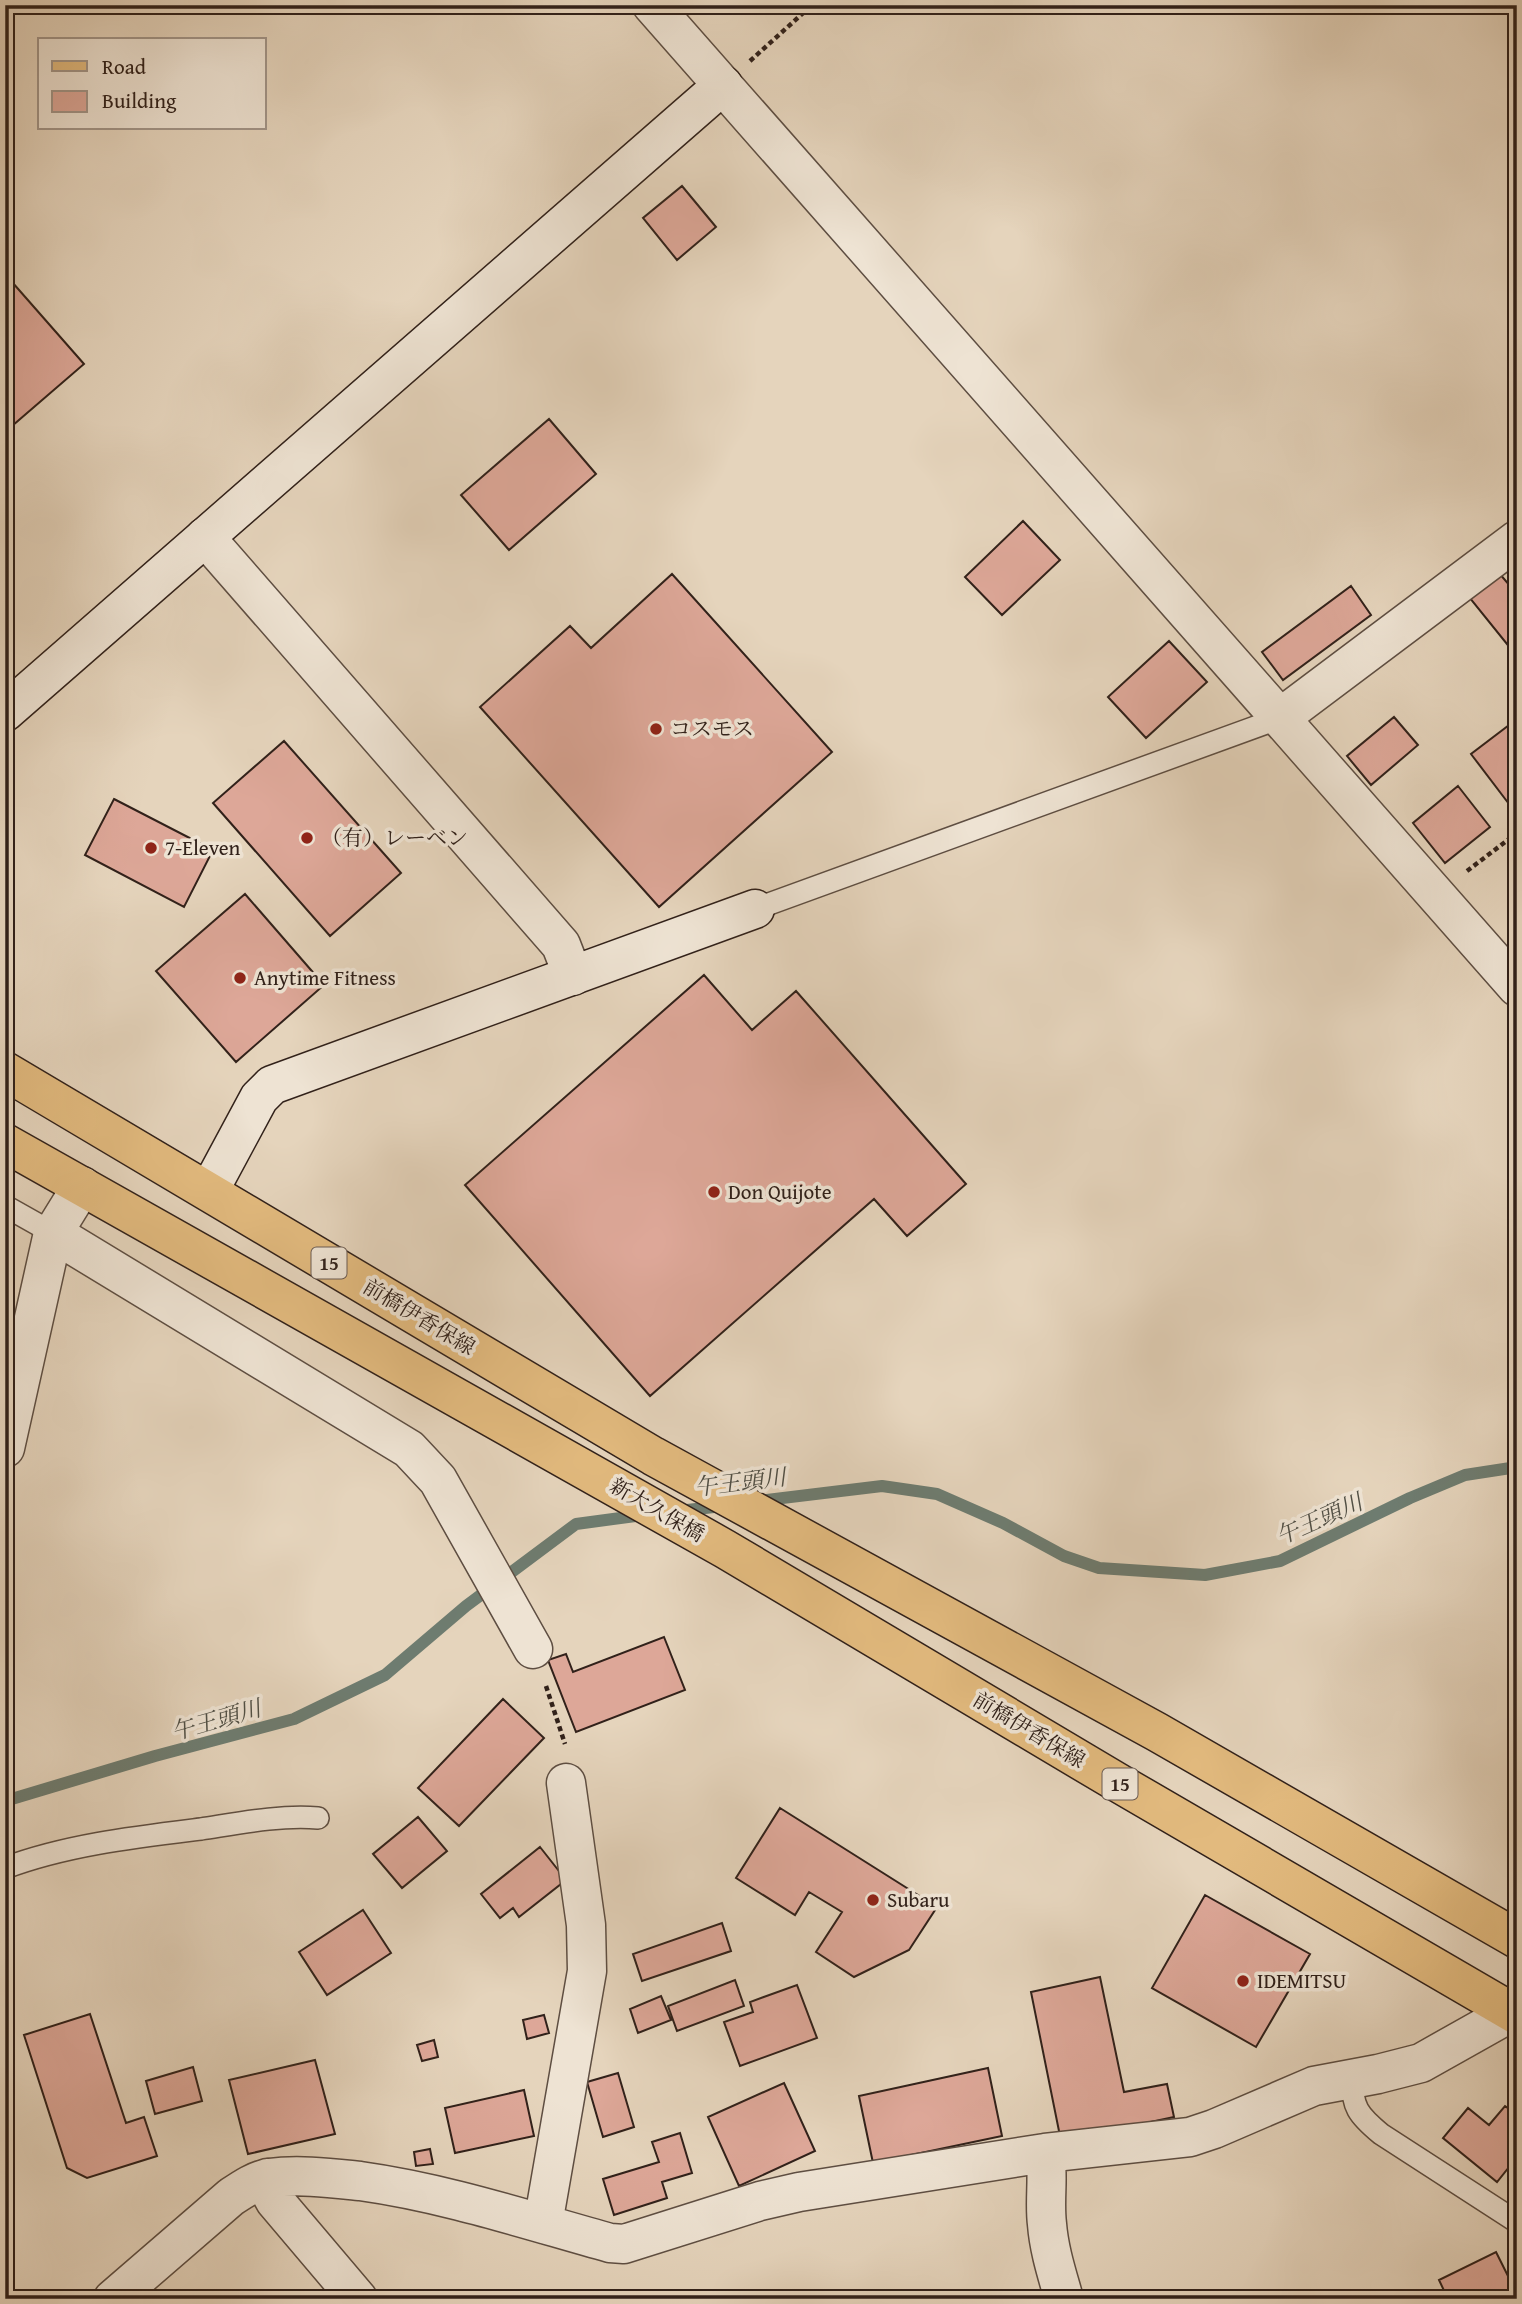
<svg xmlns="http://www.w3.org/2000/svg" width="1522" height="2304" font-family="'Gentium Book Plus','Noto Serif JP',serif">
	<rect width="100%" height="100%" fill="#e5d4bc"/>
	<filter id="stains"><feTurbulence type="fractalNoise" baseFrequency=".00286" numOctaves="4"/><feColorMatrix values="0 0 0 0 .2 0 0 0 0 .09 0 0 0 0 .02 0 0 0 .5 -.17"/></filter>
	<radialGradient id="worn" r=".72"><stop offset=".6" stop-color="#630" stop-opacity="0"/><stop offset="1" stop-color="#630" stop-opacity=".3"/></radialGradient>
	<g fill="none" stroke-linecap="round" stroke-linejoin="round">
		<path stroke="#6e7c70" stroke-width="12" d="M758,1501l124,-15 55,8 66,29 61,33 35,12 106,7 75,-14 130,-63 55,-23 52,-8
			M678,1511l45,-5
			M5,1801l150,-45 139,-37 91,-44 81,-69 110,-82 67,-9"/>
	</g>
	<path fill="#dda798" stroke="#31211a" stroke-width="2" d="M682,186l34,41 -39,33 -34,-42z
		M5,274l79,90 -79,68z
		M549,419l47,55 -87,76 -48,-55z
		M1023,521l37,39 -58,55 -37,-38z
		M1499,573l18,21v50l-6,5 -42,-52z
		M672,574l160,178 -173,155 -179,-200 90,-81 21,22z
		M1351,586l20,29 -88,65 -21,-28z
		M1169,641l38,41 -61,56 -38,-41z
		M1394,717l24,28 -47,40 -24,-29z
		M1517,719v80l-8,5 -38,-50z
		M284,741l117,132 -71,63 -117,-133z
		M1458,786l32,41 -45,36 -32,-40z
		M114,799l99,51 -29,57 -99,-52z
		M245,894l79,91 -88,77 -80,-91z
		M704,975l48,55 44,-39 170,193 -59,52 -33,-37 -224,197 -185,-211z
		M664,1637l21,53 -109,42 -28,-72 18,-6 7,18z
		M503,1699l41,39 -85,88 -41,-38z
		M780,1808l157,99 -28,43 -55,27 -38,-25 26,-40 -33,-20 -14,23 -59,-37z
		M418,1817l29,34 -45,37 -29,-34z
		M540,1847l26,33 -47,37 -6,-9 -13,10 -19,-24z
		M1205,1895l105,59 -54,93 -104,-59z
		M363,1910l28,43 -64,42 -28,-43z
		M722,1923l9,28 -89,30 -9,-27z
		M1100,1977l24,115 43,-8 7,33 -113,24 -30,-149z
		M735,1980l9,26 -67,25 -9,-25z
		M797,1985l20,53 -77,28 -16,-44 29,-10 -3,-10z
		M661,1996l10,24 -33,13 -8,-24z
		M90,2014l36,109 18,-6 13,39 -70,22 -20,-10 -43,-133z
		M544,2015l5,18 -22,6 -4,-19z
		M434,2040l4,17 -16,4 -5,-16z
		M315,2060l20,74 -87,20 -19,-74z
		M193,2067l9,34 -47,13 -9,-33z
		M988,2068l14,68 -129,27 -14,-67z
		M618,2073l16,54 -31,10 -16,-55z
		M784,2083l31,68 -76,35 -31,-69z
		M524,2090l10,46 -79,17 -10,-45z
		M1505,2106l12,9v42l-20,25 -54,-44 25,-30 21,17z
		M680,2133l12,40 -30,9 5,16 -53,17 -11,-36 56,-17 -7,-20z
		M430,2149l3,15 -17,2 -2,-14z
		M1496,2252l21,42v5h-69l-9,-19z"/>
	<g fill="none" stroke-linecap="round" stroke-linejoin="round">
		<g stroke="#5e4e42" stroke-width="24">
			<path id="lane" d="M755,909l525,-191
				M5,1206l48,27
				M5,1868c61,-23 131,-31 196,-39 39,-6 78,-14 117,-11
				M1352,2078c0,29 6,37 29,56l136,88"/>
		</g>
		<g stroke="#5e4e42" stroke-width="41">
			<path id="street" d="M652,5l865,982
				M205,537l356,408 12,31
				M1280,718l237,-178
				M53,1233l356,216 29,31 95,169
				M5,1448l48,-215 29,-47
				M1045,2153c4,24 -1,47 2,71 2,26 10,50 17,75
				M267,2178l3,14 5,9 83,98
				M543,2224l44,-253 -1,-46 -20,-142
				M113,2299l118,-102c12,-8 25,-17 38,-19 30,-4 62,0 91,3 86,12 167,39 250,62l14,1 136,-43 39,-9 246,-39 145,-16 24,-8 100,-43 64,-12 43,-11 96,-54"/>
		</g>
		<g stroke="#31211a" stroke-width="41">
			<path id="secondary" d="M5,712l718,-627
				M209,1191l50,-93 13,-13 483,-176"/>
		</g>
		<g stroke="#31211a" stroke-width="41">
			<path id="primary" d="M5,1071l648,385 504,276 360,207
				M5,1143l720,406 397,236 395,230"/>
		</g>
		<path stroke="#31211a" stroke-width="4.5" stroke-dasharray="5 3.5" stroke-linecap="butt" d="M750,61l62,-56
			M1467,871l50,-38
			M546,1686l19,58"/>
		<use href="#lane" stroke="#eee3d3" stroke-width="21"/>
		<use href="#street" stroke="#eee3d3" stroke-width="38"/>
		<use href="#secondary" stroke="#eee3d3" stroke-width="38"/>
		<use href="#primary" stroke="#e2ba7e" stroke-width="38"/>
	</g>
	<g fill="#8f2418" stroke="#eee3d3" stroke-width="2.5">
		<circle cx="656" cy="729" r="7"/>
		<circle cx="307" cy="838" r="7"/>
		<circle cx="151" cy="848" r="7"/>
		<circle cx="240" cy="978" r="7"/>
		<circle cx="714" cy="1192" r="7"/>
		<circle cx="873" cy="1900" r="7"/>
		<circle cx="1243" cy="1981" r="7"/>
	</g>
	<g text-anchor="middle" stroke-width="7" stroke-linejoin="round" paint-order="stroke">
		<g fill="#eee3d3" stroke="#6a5b52" stroke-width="2">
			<rect x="311.5" y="1247.5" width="35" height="31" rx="5"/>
			<rect x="1102.5" y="1768.5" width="35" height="31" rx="5"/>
		</g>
		<g font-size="19" font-weight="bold" fill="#31211a">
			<text x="329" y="1270">15</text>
			<text x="1120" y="1791">15</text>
		</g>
		<g font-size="21" fill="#31211a" stroke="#eee3d3" text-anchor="start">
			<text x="670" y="736">コスモス</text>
			<text x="321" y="845">（有）レーベン</text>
			<text x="165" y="855">7-Eleven</text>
			<text x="254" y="985">Anytime Fitness</text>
			<text x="728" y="1199">Don Quijote</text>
			<text x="887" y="1907">Subaru</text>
			<text x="1257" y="1988">IDEMITSU</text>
		</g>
		<g font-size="21" fill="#31211a" stroke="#eee3d3">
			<text transform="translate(419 1317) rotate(31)" y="7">前橋伊香保線</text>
			<text transform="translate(657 1510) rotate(30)" y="7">新大久保橋</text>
			<text transform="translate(1029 1730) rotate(31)" y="7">前橋伊香保線</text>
		</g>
		<g font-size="23" font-style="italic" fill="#504f45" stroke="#eee3d3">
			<text transform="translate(740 1482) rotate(-7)" y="8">午王頭川</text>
			<text transform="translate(1319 1519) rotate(-24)" y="8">午王頭川</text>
			<text transform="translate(216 1720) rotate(-16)" y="8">午王頭川</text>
		</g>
	</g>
	<rect width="1522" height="2304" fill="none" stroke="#e5d4bc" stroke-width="28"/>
	<rect x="7" y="7" width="1508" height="2290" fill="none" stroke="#31211a" stroke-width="3.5"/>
	<rect x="14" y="14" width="1494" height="2276" fill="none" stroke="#31211a" stroke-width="2"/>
	<rect x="38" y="38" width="228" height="91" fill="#eee3d3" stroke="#a29589" stroke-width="2"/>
	<rect x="52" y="61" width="35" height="10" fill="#e2ba7e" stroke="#a29589" stroke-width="2"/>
	<text x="102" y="74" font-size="21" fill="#31211a">Road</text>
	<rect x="52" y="91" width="35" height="21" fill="#dda798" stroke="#a29589" stroke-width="2"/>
	<text x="102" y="108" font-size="21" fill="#31211a">Building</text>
	<rect width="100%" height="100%" filter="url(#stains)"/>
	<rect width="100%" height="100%" fill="url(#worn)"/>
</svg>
